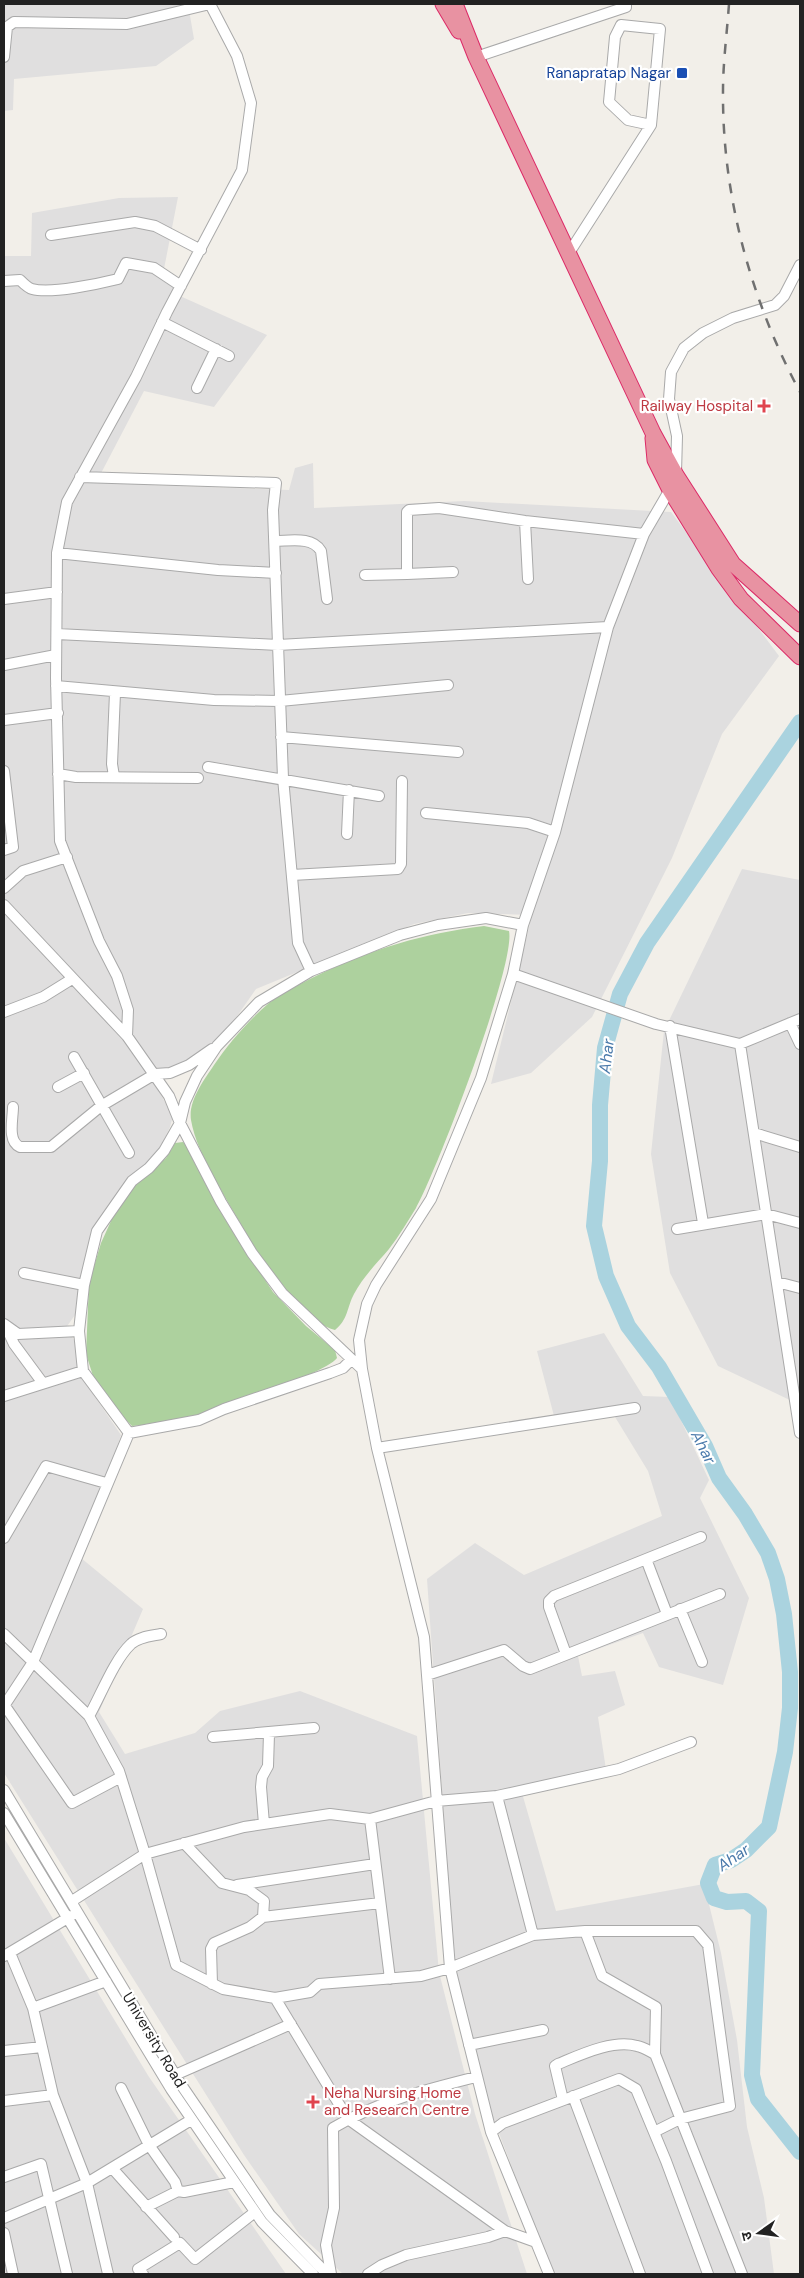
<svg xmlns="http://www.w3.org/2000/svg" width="804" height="2278" font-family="'DM Sans','Noto Sans Devanagari',sans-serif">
	<rect width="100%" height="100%" fill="#f2efe9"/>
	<path fill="#e0dfdf" d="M4,4h184l6,35 -38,27 -142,13 -1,31 -9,1z
		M178,197l-15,77 17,22 87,39 -53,72 -70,-16 -46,88 51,6 140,5 6,-22 18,-5 1,45 150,-7 207,11 108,144 -57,78 -50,124 -80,159 -61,56 -40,11 41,-169 -64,-2 -54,11 -158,65 -37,53 -65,41 19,33 -3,11 -11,23 -66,84 -18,81 -10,14 12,14 1,29 43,63 -40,123 62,51 -44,103 26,42 70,-21 25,-22 80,-20 117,45 22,236 36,142 52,160h-184l-44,-40 -55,-79 -240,-382v-1517h27l1,-43 87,-15z
		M742,869l58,11v554l-6,-32 -76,-36 -48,-93 -19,-119 13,-123z
		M604,1333l39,63 27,1 39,83 -9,18 49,100 -26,87 -64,-18 -16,-34 -65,23 4,20 33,-5 10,34 -27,12 9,59 -85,17 34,118 148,-27 17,69 16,87 10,87 17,71 10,76h-221l-61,-159 -38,-153 -27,-383 48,-36 49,32 138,-59 -14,-45 -36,-59 -58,4 -17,-65z
		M4,1838l145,239 137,197h-282z"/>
	<path fill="#add19e" d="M484,926l25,5c7,33 -72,240 -93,277 -8,13 -17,28 -27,41 -12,14 -26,28 -35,45 -7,13 -6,26 -19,36 -32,-8 -71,-67 -88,-95 -18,-33 -50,-79 -56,-115 -3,-19 13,-40 23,-55 15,-22 34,-44 55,-62 14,-11 33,-20 49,-28 57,-27 103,-41 166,-49z
		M183,1142l6,4 34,70 50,76 33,34 29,24 2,8c-11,15 -118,53 -140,59 -22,5 -43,7 -65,9l-14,-14 -24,-33 -8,-25 3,-71 12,-40 15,-33 24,-31 26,-21 9,-15z"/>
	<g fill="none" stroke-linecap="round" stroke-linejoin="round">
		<path stroke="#aad3df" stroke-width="16" d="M800,722l-153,221 -27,51 -15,54 -5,57v56l-6,65 12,50 22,50 31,41 46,79 14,32 26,36 23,39 9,26 7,35 6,58v36l-5,44 -16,75 -23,23 -15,10 -16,5 -7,18 6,15 13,4 19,-1 13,10 -7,164 6,24 42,53"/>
		<g stroke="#a9a9a9" stroke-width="12">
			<path id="minor" d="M4,57l3,-30 7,-5 113,2 83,-20
				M476,57l150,-50v-3
				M51,235l84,-13 20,4 46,24
				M569,253l82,-128 9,-96 -39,-4 -6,12 -6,65 19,18 23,5
				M4,281l16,-1c3,3 8,8 12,9 19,5 66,-5 86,-10l8,-16 28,5 27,18
				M162,322l67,34
				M197,388l19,-39
				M676,473l1,-37 -8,-37 2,-27 13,-24 19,-15 30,-15 42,-13 9,-9 16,-31
				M80,477l196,6 -3,27 10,268 15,165 13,28
				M525,521l3,58
				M275,541c15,0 37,-5 46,10l6,48
				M57,553l161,17 58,3
				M407,574l46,-2
				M365,575l42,-1v-62l2,-2 30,-2 86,13 119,13
				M4,599l53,-7
				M57,634l221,11 330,-18
				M4,665l52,-10
				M56,686l158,14 66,1 168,-16
				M4,720l54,-7
				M281,737l177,15
				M208,767l171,29
				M4,771l9,76 -9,3
				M58,774l18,3 122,1
				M114,776l-2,-12 3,-71
				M426,813l102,10 27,9
				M347,834l2,-44
				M292,875l106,-6 3,-5 1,-83
				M4,888l19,-17 44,-14
				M4,905l123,131 42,60 11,27 41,79 31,51 30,40 80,76
				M513,974l143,50 84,20
				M4,1012l39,-15 29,-18
				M800,1019l-60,25 60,389
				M790,1023l10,21
				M670,1026l33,197
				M127,1036l1,-26 -11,-34 -18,-35 -39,-100 -4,-163 1,-125 10,-51 69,-125 31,-65 75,-142 9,-67 -14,-47 -27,-52
				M74,1057l55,96
				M58,1087l26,-14
				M13,1107c0,12 -6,34 7,40h31l50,-41 54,-32 15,-1 19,-8 23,-16
				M754,1133l46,14
				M677,1229l89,-15 34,9
				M24,1273l60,12
				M777,1282l23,6
				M4,1324l14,10 61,-3
				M5,1325l9,19 28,38
				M83,1371l-4,-40 5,-46 13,-54 35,-50 17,-13 15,-17 16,-28 5,-21 12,-26 20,-30 42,-44 52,-31 89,-36 38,-10 48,-7 37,7
				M4,1396l79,-25 46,62 70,-13 25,-11 106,-36 13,-5 8,-8
				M377,1448l258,-40
				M4,1538l42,-72 60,17
				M646,1559l21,55
				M680,1609l22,53
				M4,1634l85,82 30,55 26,83 99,-27 86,-13 40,5 66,-18 61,-5 36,139 -83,33 -29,8 -102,8 -9,8 -35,6
				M566,1654l-17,-47v-6l5,-5 147,-59
				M427,1675l77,-25 19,16 7,3 190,-75
				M4,1706l29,-44 96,-229
				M5,1706l67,97 49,-26
				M89,1716c12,-21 25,-56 42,-72 7,-7 20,-8 30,-10
				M213,1737l101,-9
				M4,1790l176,293 90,132 57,59
				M497,1796l122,-27 72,-27
				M4,1813l167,276 91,133 51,52
				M370,1819l20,160
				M264,1824l-3,-37 1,-10 6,-11 1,-32
				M184,1843l38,40 27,7 15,11 -1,16 -13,10 -36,16 -3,6 1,35
				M237,1885l138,-21
				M72,1901l73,-47 31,111 47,24 52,9 73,121 157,112
				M263,1917l117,-14
				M585,1931h111l12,14 22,161 -50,13 -26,13
				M533,1935l52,-4 17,45 54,31 -1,47 87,220
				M10,1953l23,55 9,39
				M4,1956l67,-40
				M33,2008l73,-27
				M469,2045l74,-15
				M4,2051l38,-4 11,48 -49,6
				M175,2075l116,-51
				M121,2088l28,57 26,37 3,9
				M53,2095l34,88 21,91
				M573,2096l67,178
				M563,2100l-8,-34 3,-2c22,-9 55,-25 79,-18 6,1 12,5 18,8
				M491,2132l12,-9 116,-44 17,10 30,72 42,113
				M112,2168l62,69
				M4,2177l37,-13 26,110
				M146,2207l32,-16 6,1 50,-10
				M4,2218l83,-35 104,-63
				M4,2233l9,41
				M143,2274l-5,-5 42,-26 15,16 60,-47
				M331,2274l-5,-29 8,-37 -1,-80c43,-26 95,-39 143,-51
				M368,2274l14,-9 24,-10 82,-18 17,-6 31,11
				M549,2274l-58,-142 -41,-164 -26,-331 -47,-189 -15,-79 -3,-29 8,-36 9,-19 55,-86 50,-121 32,-104 10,-49 32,-93 53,-205 36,-93 28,-48"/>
		</g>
		<g stroke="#dc2a67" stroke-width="17">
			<path id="highway" d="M443,4l16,27
				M455,4l21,53 177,376 23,42 57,89 67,60
				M653,438l2,22 15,30 49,79 22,30 59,58"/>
		</g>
		<use href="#minor" stroke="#fff" stroke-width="10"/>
		<use href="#highway" stroke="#e892a2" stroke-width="15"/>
		<path stroke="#707070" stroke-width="2.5" stroke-dasharray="10 10" stroke-linecap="butt" d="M729,4c-2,29 -6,58 -6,87 -1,104 28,210 77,301"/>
	</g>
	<rect fill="#1a4fb4" stroke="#fff" stroke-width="2" x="676" y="67" width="12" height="12" rx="2.5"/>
	<g fill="#e0444e" stroke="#fff" stroke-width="2">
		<path d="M761.5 398.5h5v5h5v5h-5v5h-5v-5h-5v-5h5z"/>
		<path d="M310.5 2094.5h5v5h5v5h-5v5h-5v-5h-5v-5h5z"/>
	</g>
	<g text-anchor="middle" stroke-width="4.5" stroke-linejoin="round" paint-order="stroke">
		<g font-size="15" fill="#164399" stroke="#fff" text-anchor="end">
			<text x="671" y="78">Ranapratap Nagar</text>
		</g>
		<g font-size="15" fill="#be3a42" stroke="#fff" text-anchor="end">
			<text x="753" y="411">Railway Hospital</text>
			<text x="324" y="2098" text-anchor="start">Neha Nursing Home<tspan x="324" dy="17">and Research Centre</tspan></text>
		</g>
		<g font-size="15" fill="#222" stroke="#fff">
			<text transform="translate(154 2040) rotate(59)" y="5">University Road</text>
		</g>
		<g font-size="16" font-style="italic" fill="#4a7aab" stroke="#fff">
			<text transform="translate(606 1056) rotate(-83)" y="6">Ahar</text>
			<text transform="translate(704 1447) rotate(63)" y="6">Ahar</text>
			<text transform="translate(733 1857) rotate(-34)" y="6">Ahar</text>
		</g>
	</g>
	<rect width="804" height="2278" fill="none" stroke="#222222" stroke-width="10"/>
	<g transform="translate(759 2233) rotate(256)" stroke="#ffffff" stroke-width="4" paint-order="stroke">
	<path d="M0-4L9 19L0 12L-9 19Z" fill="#222222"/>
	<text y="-8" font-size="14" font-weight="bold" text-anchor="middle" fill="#222222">उ</text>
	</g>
</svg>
